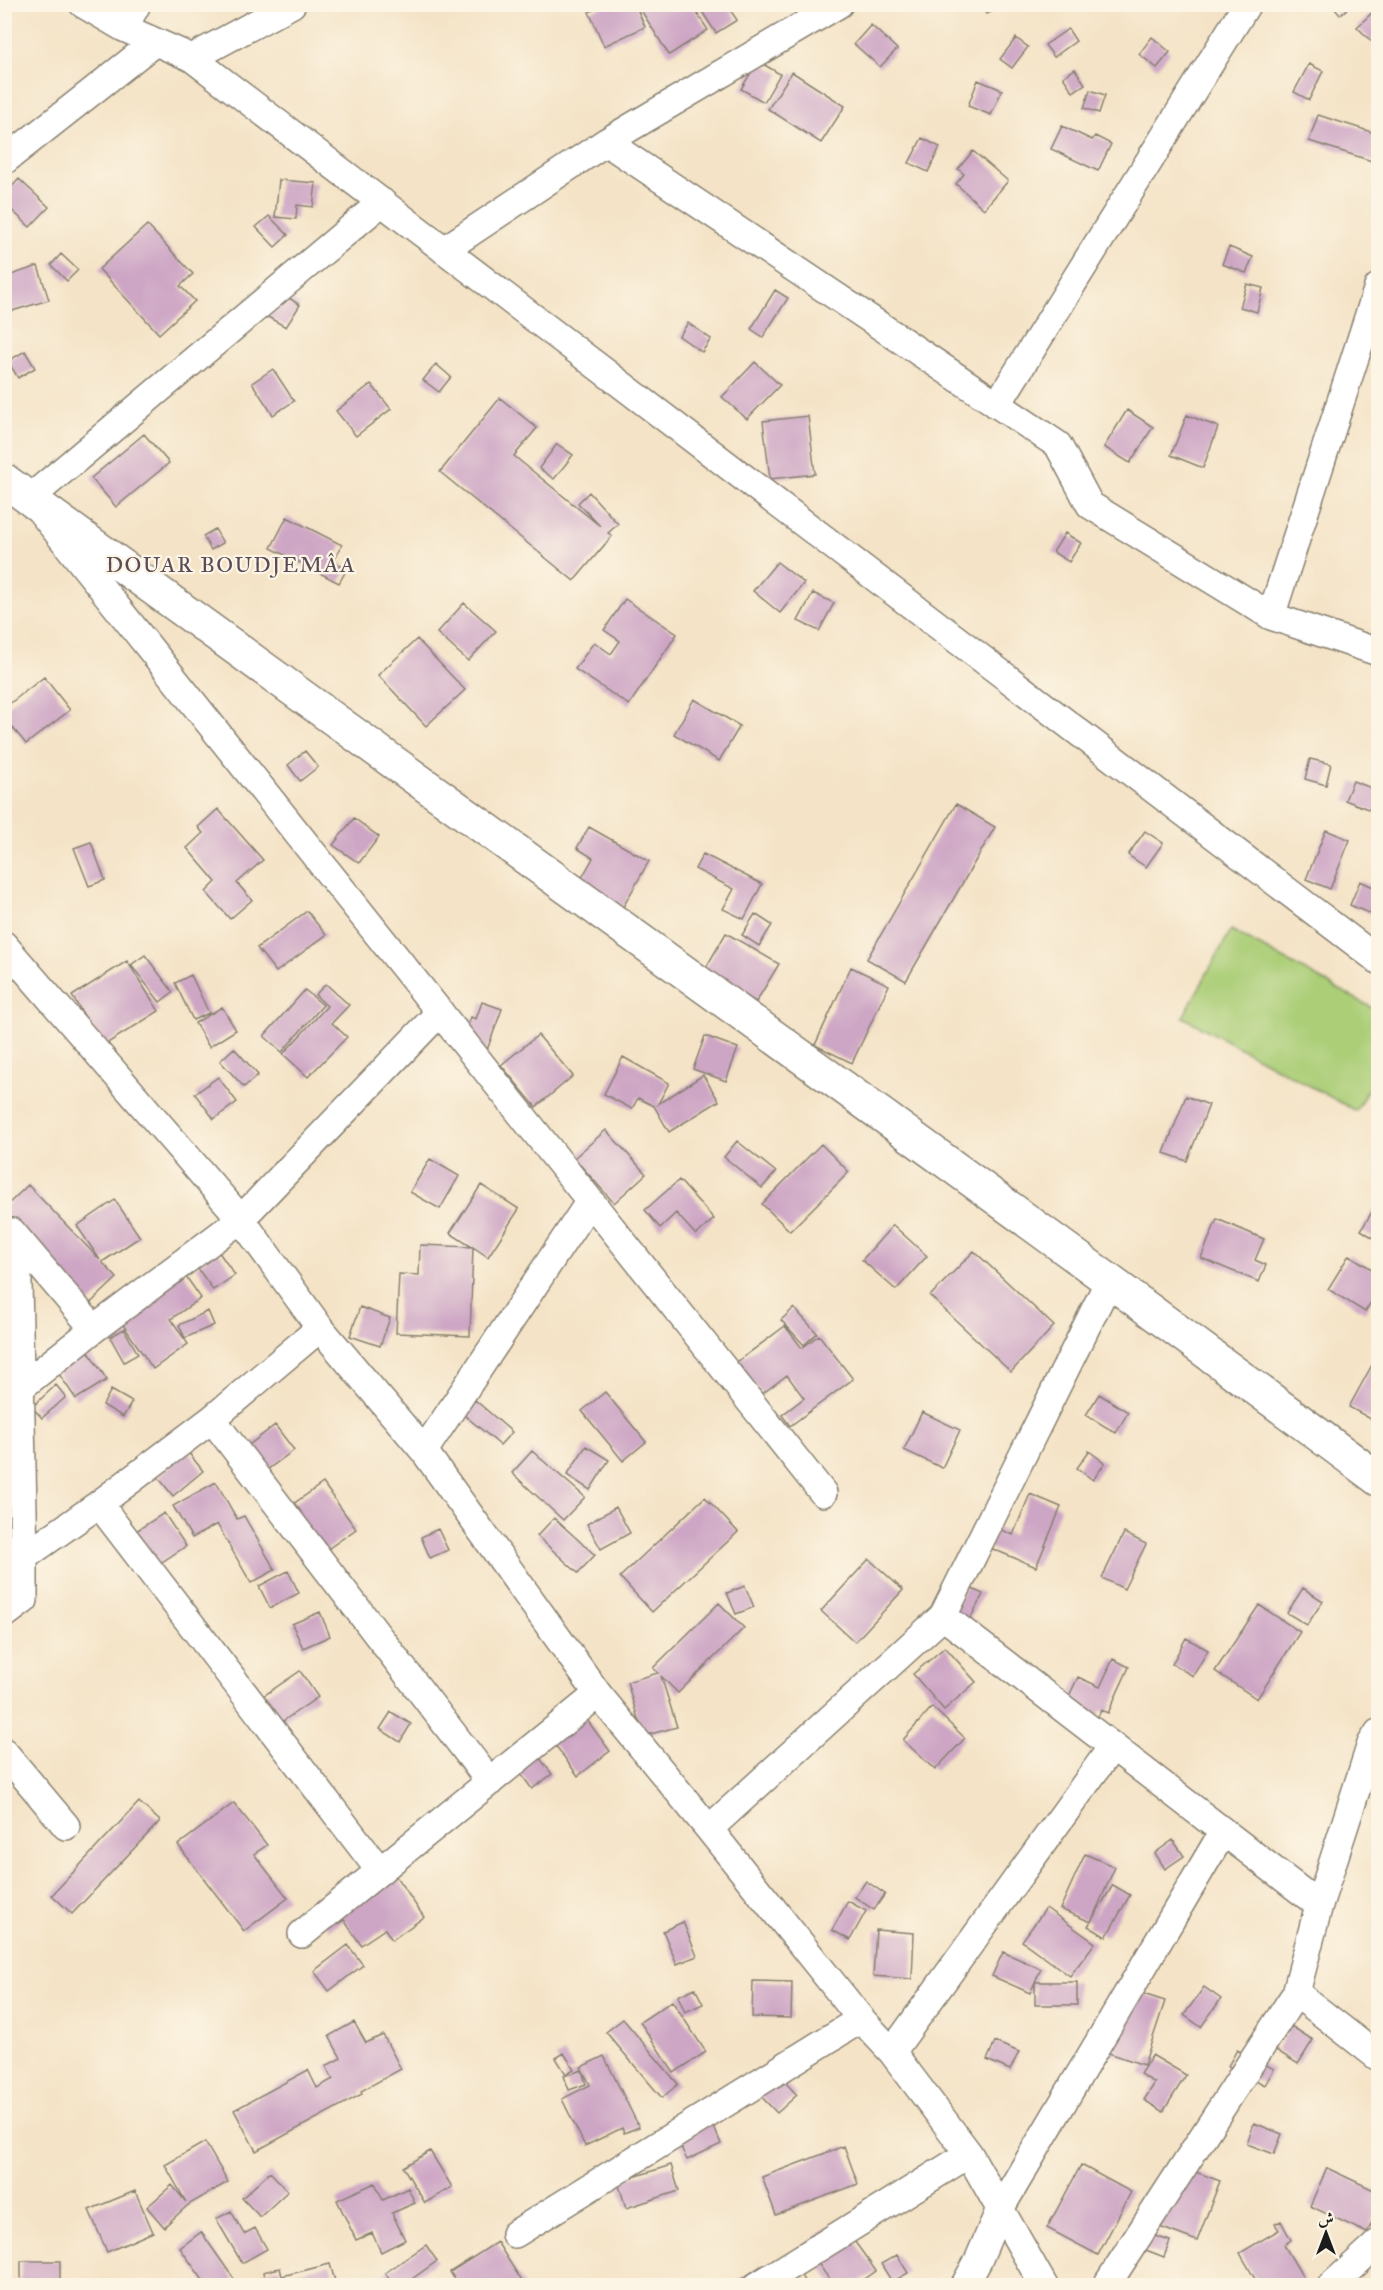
<svg xmlns="http://www.w3.org/2000/svg" width="1383" height="2290" font-family="'IM FELL Great Primer',Amiri,serif">
	<rect width="100%" height="100%" fill="#fcf5e5"/>
	<filter id="ink" filterUnits="userSpaceOnUse"><feTurbulence type="fractalNoise" baseFrequency=".0167" numOctaves="2"/><feDisplacementMap in="SourceGraphic" scale="12" xChannelSelector="R" yChannelSelector="G"/><feConvolveMatrix kernelMatrix="1 2 1 2 8 2 1 2 1" color-interpolation-filters="sRGB"/></filter>
	<filter id="wash" filterUnits="userSpaceOnUse"><feTurbulence type="fractalNoise" baseFrequency=".008" numOctaves="4" result="noise"/><feDisplacementMap in="SourceGraphic" scale="24" xChannelSelector="R" yChannelSelector="G"/><feGaussianBlur stdDeviation="1.35" result="paint"/><feColorMatrix in="noise" values="0 0 0 0 0 0 0 0 0 0 0 0 0 0 0 0 0 1.4 0 .05"/><feComposite in="paint" operator="in"/></filter>
	<g filter="url(#wash)">
		<rect width="100%" height="100%" fill="#f4e3c6"/>
		<path fill="#abce77" stroke="#64754a" stroke-width="1.5" d="M1231,930l147,81v59l-22,41 -173,-94z"/>
		<g id="blocks">
			<path fill="#cda6c5" d="M607,4h28l10,23 -41,19 -15,-34z
				M637,4h54l17,26 -39,25z
				M697,4h29l11,16 -21,13z
				M1331,4h22l-13,11z
				M982,5h27l-23,9z
				M1378,7v30l-5,6 -16,-16z
				M871,25l26,24 -17,18 -26,-23z
				M1068,29l8,12 -22,16 -9,-12z
				M1152,37l18,15 -13,16 -18,-14z
				M1016,38l12,9 -16,21 -12,-9z
				M758,61l22,13 -16,28 -23,-13z
				M1309,64l14,7 -14,29 -15,-8z
				M1075,69l10,15 -12,8 -10,-15z
				M792,72l53,34 -24,37 -53,-34z
				M978,80l24,10 -11,25 -23,-9z
				M1090,90l15,5 -6,18 -15,-5z
				M1318,115l60,19v29l-69,-22z
				M1062,126l30,14 3,-4 16,8 -13,27 -47,-22z
				M922,138l18,9 -12,25 -19,-9z
				M973,151l35,30 -24,28 -28,-25 8,-10 -6,-5z
				M19,179l30,28 -19,20 -26,-24v-8z
				M279,180l37,3 -3,24 -16,-2 -1,14 -21,-2z
				M269,216l19,19 -13,12 -19,-20z
				M147,225l46,49 -13,12 15,15 -36,33 -60,-65z
				M1229,247l24,10 -7,16 -24,-9z
				M61,254l17,16 -11,11 -16,-16z
				M38,266l11,34 -37,11 -7,-23v-11z
				M1247,284l16,4 -6,24 -17,-5z
				M775,290l13,8 -25,39 -12,-8z
				M278,291l22,14 -14,22 -22,-12z
				M688,323l23,16 -9,13 -23,-16z
				M25,351l10,17 -17,10 -10,-17z
				M755,362l25,23 -33,34 -25,-22z
				M436,364l15,13 -12,15 -16,-12z
				M273,369l21,32 -21,14 -21,-32z
				M371,384l20,25 -35,27 -20,-25z
				M500,398l37,30 -23,28 86,70 -22,-23 11,-11 29,32 -10,9 4,3 -38,45 -134,-109z
				M1127,410l26,17 -23,36 -26,-16z
				M1187,415l31,12 -15,41 -32,-13z
				M808,416l7,58 -45,5 -7,-58z
				M144,434l25,29 -53,44 -25,-29z
				M557,444l16,11 -19,24 -15,-11z
				M287,517l55,28 -9,16 14,8 -8,14 -68,-35z
				M215,529l8,14 -12,7 -8,-14z
				M1065,533l16,10 -12,19 -16,-10z
				M777,562l27,21 -24,30 -27,-22z
				M813,593l21,10 -15,28 -21,-10z
				M625,599l52,35 -48,71 -54,-36 19,-27 17,12 9,-13 -16,-11z
				M464,603l32,28 -28,30 -31,-28z
				M417,639l48,51 -39,36 -48,-51z
				M44,677l26,33 -44,34 -22,-27v-9z
				M694,699l46,27 -21,35 -45,-27z
				M305,751l13,16 -18,14 -12,-16z
				M1310,759l21,5 -5,21 -21,-6z
				M1378,779v34l-33,-13 8,-19 21,8z
				M956,804l39,23 -89,154 -39,-22z
				M218,809l45,51 -26,23 15,17 -22,19 -24,-27 10,-10 -29,-34 16,-15 -5,-6z
				M354,818l25,19 -20,26 -26,-18z
				M589,827l60,34 -26,46 -44,-24 14,-25 -16,-10z
				M1326,830l24,10 -20,49 -24,-10z
				M1145,831l18,12 -17,24 -18,-12z
				M91,842l14,38 -16,6 -15,-38z
				M703,854l59,30 -18,35 -21,-10 11,-20 -39,-20z
				M1360,881l18,8v28l-28,-12z
				M307,911l19,24 -50,37 -19,-24z
				M755,914l17,11 -13,21 -17,-11z
				M726,933l53,31 -23,38 -52,-31z
				M145,955l28,37 -13,10 -29,-37z
				M127,961l32,50 -56,35 -31,-50z
				M851,967l38,18 -37,78 -37,-18z
				M191,975l18,38 -16,7 -18,-37z
				M326,984l23,21 -17,18 15,14 -39,40 -25,-23 44,-48 -12,-11z
				M305,990l18,15 -41,47 -18,-16z
				M482,1002l20,7 -15,41 -25,-9 9,-24 5,2z
				M222,1007l14,23 -27,17 -14,-24z
				M538,1035l35,41 -37,31 -35,-42z
				M705,1036l33,12 -12,33 -33,-12z
				M234,1048l24,27 -14,12 -24,-26z
				M623,1057l46,26 -11,21 45,-29 16,26 -50,31 -15,-26 -16,-8 -6,11 -28,-15z
				M218,1077l19,25 -23,17 -19,-25z
				M1186,1096l23,9 -22,56 -23,-8z
				M606,1130l40,44 -32,29 -40,-45z
				M737,1141l39,31 -14,16 -38,-31z
				M821,1144l28,28 -59,59 -28,-27z
				M430,1159l29,17 -19,33 -30,-17z
				M679,1180l35,39 -18,16 -20,-22 -16,15 -15,-18z
				M28,1185l72,75 -23,-34 38,-26 25,37 -38,25 15,16 -36,34 -49,-63 -28,-28v-13z
				M481,1185l38,24 -31,48 -15,-10 -3,89 -74,-3 3,-59 20,1 1,-30 52,2 -22,-14z
				M1378,1202v39l-17,-11z
				M1217,1219l47,20 -9,21 11,5 -7,17 -58,-24z
				M893,1225l34,31 -31,34 -34,-30z
				M218,1251l17,24 -22,15 -17,-24z
				M974,1251l80,75 -43,46 -81,-76z
				M1349,1255l29,18v17l-13,22 -37,-23z
				M178,1265l23,33 -30,21 17,25 -35,25 -40,-59z
				M360,1307l30,11 -10,28 -30,-10z
				M794,1308l23,25 -13,12 -23,-25z
				M208,1311l6,14 -29,13 -6,-13z
				M785,1326l17,22 17,-13 34,44 -63,47 -8,-11 22,-17 -17,-23 -25,19 -25,-32z
				M124,1329l14,25 -14,8 -14,-25z
				M81,1340l26,40 -31,19 -26,-38z
				M1378,1354v69l-29,-16z
				M56,1385l10,12 -24,21 -10,-11z
				M111,1390l21,12 -9,15 -20,-12z
				M605,1392l41,50 -23,19 -41,-50z
				M1099,1394l29,18 -12,21 -30,-18z
				M475,1400l37,32 -12,13 -37,-31z
				M922,1412l38,18 -18,38 -38,-18z
				M275,1425l19,25 -30,22 -19,-24z
				M586,1446l23,14 -19,30 -23,-15z
				M532,1451l53,46 -22,23 -51,-47z
				M1089,1451l16,12 -12,17 -16,-12z
				M188,1452l15,19 -30,25 -15,-19z
				M216,1482l21,37 7,-3 31,54 -24,13 -34,-59 -25,14 -19,-32z
				M323,1483l33,46 -34,24 -33,-46z
				M1030,1494l31,13 -25,60 -48,-20 9,-19 16,7z
				M705,1497l33,35 -86,80 -32,-35z
				M616,1507l14,26 -29,16 -14,-25z
				M164,1513l22,33 -30,20 -23,-33z
				M554,1518l41,37 -17,18 -41,-37z
				M438,1529l10,21 -18,8 -9,-21z
				M1124,1533l22,11 -22,45 -22,-11z
				M869,1559l34,31 -48,52 -34,-31z
				M288,1571l11,22 -29,15 -11,-22z
				M745,1586l9,21 -18,7 -9,-21z
				M966,1586l17,8 -18,35 -17,-8z
				M1303,1588l20,13 -16,24 -20,-12z
				M719,1603l25,25 -66,65 -17,-17 16,51 -34,9 -16,-54 31,-9 -5,-5z
				M1259,1605l41,27 -43,67 -42,-28z
				M320,1612l10,24 -27,12 -11,-24z
				M1186,1638l22,12 -15,26 -21,-12z
				M945,1647l31,35 -32,28 -31,-36z
				M1113,1659l16,8 -21,46 -7,-3 -6,14 -32,-15 15,-32 22,10z
				M300,1671l18,26 -38,26 -18,-26z
				M932,1707l33,31 -30,32 -32,-30z
				M579,1709l31,42 -32,25 -31,-42z
				M391,1712l20,12 -11,18 -20,-13z
				M529,1744l23,30 -20,15 -23,-31z
				M139,1802l21,19 -88,93 -20,-19z
				M234,1803l33,42 -13,9 34,44 -44,33 -66,-86z
				M1173,1840l11,16 -19,13 -10,-16z
				M1085,1854l30,13 -24,55 -31,-13z
				M384,1859l40,58 -32,23 -7,-11 -24,16 -17,-25 -15,10 -15,-23z
				M866,1881l19,13 -11,16 -19,-13z
				M1113,1885l17,10 -24,42 -18,-11z
				M848,1901l18,10 -16,29 -18,-10z
				M1046,1908l49,35 -25,33 -48,-35z
				M683,1922l14,34 -20,8 -14,-33z
				M876,1930l38,3 -2,46 -39,-3z
				M348,1945l15,20 -34,26 -15,-20z
				M1003,1952l38,17 -11,24 -38,-17z
				M753,1981l39,1 -1,36 -39,-1z
				M1035,1982h42v23h-42z
				M1118,1986l47,15 -21,64 -47,-16z
				M1204,1987l17,12 -20,28 -17,-12z
				M695,1988l8,16 -18,8 -7,-16z
				M672,2001l34,51 -32,21 -34,-51z
				M623,2019l55,65 -16,14 -56,-66z
				M354,2022l12,21 17,-8 18,34 -40,22 1,3 -106,57 -22,-41 74,-40 9,18 16,-9 -7,-13 15,-8 -12,-22z
				M1291,2026l22,14 -15,24 -22,-14z
				M995,2042l24,10 -9,18 -23,-10z
				M1237,2050l37,19 -9,16 -37,-19z
				M564,2053l10,16 -8,5 -10,-16z
				M1152,2055l34,20 -23,37 -19,-12 11,-17 -15,-9z
				M604,2056l35,71 -15,6 -2,-5 -37,18 -23,-47 28,-14 -9,-18z
				M773,2069l24,26 -20,18 -24,-25z
				M582,2070l4,14 -17,6 -5,-14z
				M709,2115l12,29 -34,16 -14,-30z
				M1254,2123l28,11 -8,20 -27,-10z
				M205,2142l23,40 -40,23 -24,22 -17,-20 25,-22 14,17 -21,-37z
				M844,2146l14,38 -82,31 -14,-38z
				M430,2151l22,36 -27,16 -22,-36z
				M1171,2163l49,18 -23,60 -48,-18z
				M671,2165l8,26 -53,17 -8,-26z
				M1081,2165l50,27 -33,63 -51,-27z
				M1327,2168l51,24v17l-11,24 -57,-27z
				M270,2172l18,19 -28,26 -18,-19z
				M375,2183l8,17 25,-12 7,15 -23,10 13,27 -24,12 -9,-19 -16,7 -19,-40z
				M135,2191l18,41 -46,20 -18,-42z
				M231,2211l13,23 11,-6 12,21 -25,14 -26,-44z
				M839,2220l37,51 -21,15h-21l-29,-41z
				M1281,2221l10,19 -7,5 20,34 -11,7h-34l-19,-33 39,-23 -4,-6z
				M201,2232l38,54h-32l-27,-38z
				M1152,2235l18,6 -6,16 -18,-7z
				M497,2242l28,44h-66l-9,-14z
				M426,2245l11,16 -35,25h-8l-9,-13z
				M897,2255l11,18 -16,9 -11,-18z
				M21,2261h39v25h-56v-3h17z
				M794,2262l10,19 -8,5h-15z
				M330,2264l5,17 -20,5h-49l-3,-14 17,-4 2,8z
				M761,2266l13,20h-43z"/>
		</g>
	</g>
	<g filter="url(#ink)">
		<use href="#blocks" fill-opacity="0" stroke="#888071" stroke-width="1.5"/>
		<g fill="none" stroke-linecap="round" stroke-linejoin="round">
			<g stroke="#888071" stroke-width="30">
				<path id="minor" d="M83,4l41,24 68,30 1186,902
					M124,28l13,-24
					M192,58l100,-54
					M606,142l452,303 32,60 181,111 107,36
					M4,161l151,-119
					M382,202l-352,296 793,995
					M444,250l162,-108 233,-138
					M997,405l250,-401
					M1271,616l107,-329
					M4,945l237,274 79,109 104,123 174,243 111,135 152,190 31,33 77,102 75,132
					M12,1232l82,97
					M17,1238l7,319
					M20,1388l74,-59 147,-110 199,-207
					M212,1419l278,363
					M424,1451l166,-250
					M99,1504l281,367
					M4,1615l20,-15v-43l75,-53 113,-85 108,-91
					M943,1616l376,289
					M4,1752l62,74
					M709,1829l234,-213 167,-337
					M302,1934l296,-240
					M1296,1993l82,64
					M892,2052l220,-305
					M515,2234l346,-215
					M757,2286l212,-132
					M964,2286l14,-25 22,-52 223,-377
					M1106,2286l190,-293 23,-88 52,-161 7,-11
					M1331,2286l47,-43"/>
			</g>
			<g stroke="#888071" stroke-width="36">
				<path id="tertiary" d="M4,480c458,334 920,661 1374,999"/>
			</g>
			<use href="#minor" stroke="#fff" stroke-width="27"/>
			<use href="#tertiary" stroke="#fff" stroke-width="33"/>
		</g>
	</g>
	<g text-anchor="middle" stroke-width="4.5" stroke-linejoin="round" paint-order="stroke">
		<g font-size="22" letter-spacing="1.5" fill="#5a4c57" stroke="#fcf5e5">
			<text x="231" y="572">DOUAR BOUDJEMÂA</text>
		</g>
	</g>
	<rect width="1383" height="2290" fill="none" stroke="#fcf5e5" stroke-width="24"/>
	<g transform="translate(1326 2233)" stroke="#fcf5e5" stroke-width="4.5" paint-order="stroke">
	<path d="M0-4.5L10 22L0 15L-10 22Z" fill="#1c1c1c"/>
	<text y="-9" font-size="16" font-weight="bold" text-anchor="middle" fill="#1c1c1c">ش</text>
	</g>
</svg>
